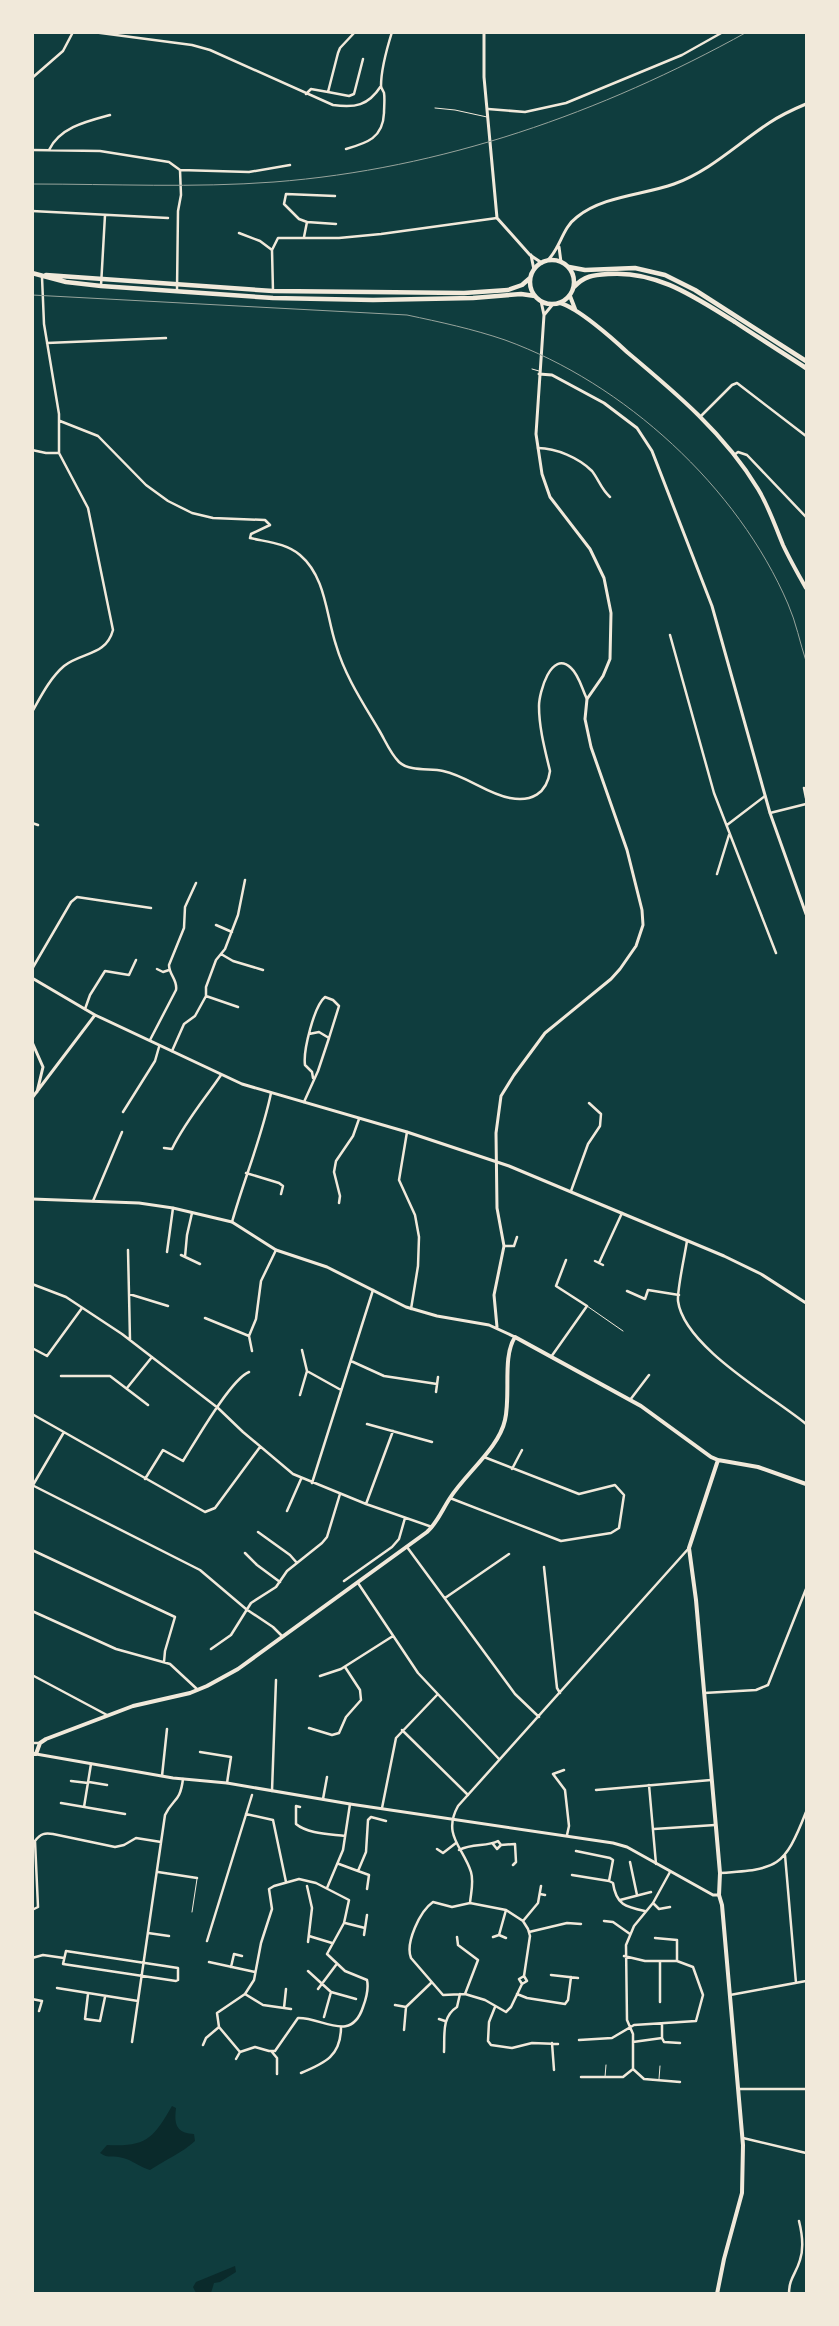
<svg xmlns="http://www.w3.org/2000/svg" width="839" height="2326" font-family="Poppins,sans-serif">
	<rect width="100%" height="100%" fill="#0f3d3e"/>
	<path fill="#0a2a2b" d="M172,2106l4,2c-2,16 0,25 18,26l1,7c-13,12 -30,19 -45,29 -10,-3 -18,-10 -27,-12 -9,-3 -15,1 -23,-5l7,-8c39,2 46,-6 65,-39z
		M235,2266l1,6 -16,10 -6,1 -3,10h-15l-3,-6 3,-5z"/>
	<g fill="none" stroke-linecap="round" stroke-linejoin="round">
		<path stroke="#f1e9da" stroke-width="1" d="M435,108l20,2 32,7
			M532,369l7,2
			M587,1306l36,25
			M192,1912l5,-33
			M605,2077l1,-12
			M659,2079l1,-13"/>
		<path stroke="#f1e9da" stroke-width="2.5" d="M93,32l99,13 18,5 123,55c22,3 35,1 48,-19
			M398,32h3
			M32,78l31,-27 10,-19
			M328,92l21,4 5,-2 9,-35
			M306,94l5,-5 17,3 10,-39 2,-5 15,-16
			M488,109l37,3 41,-9 116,-48 41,-23
			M346,149c21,-6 37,-11 38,-36 0,-6 1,-14 0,-20 0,-1 -3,-5 -3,-7 0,-16 6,-38 11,-54
			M32,150l68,1 69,11 11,8 69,2 41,-7
			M49,150c11,-23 39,-29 61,-35
			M32,211l136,7
			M307,222l-8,-3 -15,-15 2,-10 49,2
			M239,233l21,8 12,9
			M304,237l3,-15 29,2
			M101,286l4,-71
			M177,290l1,-79 3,-16 -1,-25
			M273,291l-1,-41 6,-12h61l42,-4 116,-16
			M47,343l119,-5
			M701,416l31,-31 5,-2 69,53
			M60,421l38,15 48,49 22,16 24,12 21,5 52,2 5,5 -19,9 -1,4c17,4 36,5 50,17 26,22 26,60 36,90 9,31 27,58 43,85 6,10 11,23 20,32 11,10 31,6 44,9 24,5 44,23 67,27 21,4 37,-4 40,-27 -5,-21 -11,-43 -11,-65 0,-13 12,-57 32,-38 8,7 11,21 16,31
			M538,448c18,0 41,10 54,23 7,9 9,18 18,26
			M32,450l14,3h13
			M734,455l4,-3 9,3 59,62
			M670,635l44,158 62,160
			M32,712c9,-16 18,-34 32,-46 18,-14 42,-10 49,-36l-25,-122 -29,-55v-39l-15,-90 -2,-47
			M804,788l2,10
			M770,813l36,-9
			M32,823l6,2
			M727,825l38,-29
			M717,874l12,-39
			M216,925l16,7
			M221,954l12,7 30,9
			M32,969l39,-67 6,-5 74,11
			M157,969l6,3 6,-2
			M206,996l32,11
			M85,1009l5,-14 15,-24 24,4 7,-15
			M150,1040l26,-50c2,-10 -7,-15 -7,-25l15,-37 1,-21 11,-24
			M172,1051l12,-27 11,-8 11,-20v-9l10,-27 9,-11 13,-34 7,-35
			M313,1078l-1,-6 -7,-7c-2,-14 9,-59 20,-68l8,3 6,6 -10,32
			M304,1102l14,-31 11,-33 -10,-6 -10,2
			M123,1112l32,-51 4,-14
			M407,1132l-8,48 16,35 4,22 -1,29 -7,43
			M164,1148l8,1c13,-27 32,-49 49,-74
			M246,1173l33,10 4,3 -2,8
			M571,1191l17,-47 12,-18 1,-12 -12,-11
			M93,1201l29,-69
			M339,1203l1,-7 -6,-24 2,-11 17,-25 6,-17
			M232,1222c12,-43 30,-85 39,-129
			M687,1241c-2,13 -10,49 -9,60 6,46 94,95 128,123
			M504,1246h10l3,-9
			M128,1250l1,44 39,12
			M167,1252l6,-44
			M181,1255l19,9
			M185,1257l2,-22 5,-22
			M595,1261l8,4
			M599,1263l23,-50
			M32,1284l34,13 56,37 96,74 25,24 50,42 73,30 66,23
			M627,1291l18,8 3,-9 31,5
			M129,1294l1,46
			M205,1318l44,18 7,-17 5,-38 15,-31
			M249,1336l3,15
			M32,1348l15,8 35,-48
			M302,1350l5,21 34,19
			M551,1357l36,-51 -31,-20 10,-26
			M351,1361l33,15 53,8
			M61,1376h49l38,29
			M127,1388l25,-31
			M436,1392l2,-15
			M300,1395l7,-24
			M630,1400l19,-25
			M32,1414l173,98 10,-4 45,-61
			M367,1424l65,18
			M512,1469l10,-19
			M145,1479l18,-29 20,11c12,-19 48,-82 66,-89
			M312,1483l61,-193
			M32,1485l168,85 46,39 27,18 9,9
			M33,1485l31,-53
			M450,1498l111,43 50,-8 8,-5 5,-33 -9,-10 -36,9 -95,-37
			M366,1504l27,-73
			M287,1511l14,-32
			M258,1532l32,23 7,8
			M407,1547l108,147 24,23
			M32,1550l143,67 -10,34 -1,11
			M245,1553l12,12 23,17
			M544,1567l13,121 3,5
			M344,1581l48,-34 7,-8 6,-21
			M358,1583l60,90 81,86
			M445,1598l64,-44
			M32,1611l84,38 54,15 28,26
			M211,1649l20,-14 20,-32 25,-16 11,-16 35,-28 5,-6 13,-43
			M32,1675l75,40
			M320,1676l21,-7 52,-33
			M704,1693l52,-3 12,-5 38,-96
			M309,1728l23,7 7,-2 7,-16 15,-17 -1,-10 -15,-23
			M402,1730l66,65
			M32,1743h8
			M200,1752l31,5 -4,26
			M564,1770l-11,4 12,16 4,36 -2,9
			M162,1776l5,-47
			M71,1781l17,2
			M89,1782l18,3
			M649,1785l7,79
			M596,1790l115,-10
			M272,1791l4,-111
			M323,1799l4,-22
			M61,1803l64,11
			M84,1807l7,-43
			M300,1807l-4,-1v18c12,10 34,10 49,12
			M382,1808l14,-70 41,-43
			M246,1814l27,6 13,62
			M654,1829l61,-4
			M493,1844l4,5 4,-4 14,-1 1,18 -3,3
			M437,1849l6,4 13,-10
			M459,1850c14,-7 28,-3 39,-9l3,4
			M576,1851l34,7 3,2 -4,21
			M785,1855l11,128
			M630,1862l7,33
			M339,1864l19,7 8,-19 2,-32 3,-3 15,4
			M358,1871l11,4 -2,14
			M158,1872l39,6
			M720,1873c58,-4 64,-5 86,-61
			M572,1875l37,6 4,2c3,22 13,24 32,28
			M299,1879l17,4 33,17 -5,23 -17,31 18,17 22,9c2,9 -1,19 -4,27 -12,37 -41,10 -65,11l-23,33h-6l-14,-4 -15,5 -21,-25 -2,-14 28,-19 9,-14 7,-37 11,-34 -3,-20 5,-3z
			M307,1886l5,22 -4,34
			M327,1888l16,-38 7,-46
			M540,1894l5,1
			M620,1900l31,-8
			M470,1903c1,-11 4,-21 1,-31 -8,-25 -29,-37 -13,-66l231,-258
			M653,1903l6,6 11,-2
			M32,1910l6,-3 -3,-66c6,-8 10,-8 18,-7l62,13 9,-2 12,-7 25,4
			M523,1921l15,-18 3,-17
			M604,1921l9,1 17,12
			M345,1923l20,5
			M529,1932l38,-9 14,1
			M148,1933l21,3
			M364,1935l3,-20
			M499,1935l7,-25
			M309,1936l23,7
			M457,1937l1,8 20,15 -13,34
			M493,1937l6,-2 7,3
			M655,1938l22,2v21
			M207,1941l45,-146
			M66,1951l112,17v12l-2,1 -113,-17z
			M32,1958l11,-3 21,3
			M209,1962l46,10
			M231,1967l3,-13 8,2
			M308,1971l23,21 25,7
			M551,1975l27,3
			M522,1984l-11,23 -5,5 -21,-12 -20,-6 -22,1 -32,-37c-6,-15 9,-47 22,-56l19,5 18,-4 36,7 17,11 5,8 2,7 -6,40
			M522,1984l5,-3 -3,-5
			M522,1984l-3,-5 5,-3
			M57,1988l81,13
			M318,1989l18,-24
			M88,1994l-3,25 15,2 5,-24
			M245,1994l18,11 21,3 2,-19
			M517,1994l10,4 38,6 3,-4 3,-23
			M730,1995l76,-14
			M32,1999l10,2 -3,10
			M660,2002v-40
			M395,2005l11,2
			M495,2007l-6,15 -1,19 3,4 21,3 20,-5 26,1
			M284,2008l7,1
			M324,2017l7,-25
			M439,2019l6,2
			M662,2024v14l2,4 16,1
			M404,2030l2,-23 25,-24
			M579,2040l33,-2 22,-13 62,-4 7,-26 -10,-28 -16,-6h-32l-21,-5
			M132,2042l33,-227c8,-17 15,-12 18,-36
			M633,2042l29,-4
			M552,2043l2,27
			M203,2045l3,-7 13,-11
			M272,2052l5,6v16
			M444,2052c1,-16 -3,-35 13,-45l3,-13
			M236,2059l4,-7
			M633,2069v-35l-6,-14 -1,-75 8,-19 19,-23 17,-31
			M301,2073c24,-10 40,-17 40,-46
			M581,2077h42l10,-8 11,10 36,3
			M739,2089h67
			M743,2138l63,15
			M789,2294c0,-16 7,-20 11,-34 4,-12 2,-27 -1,-39"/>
		<path stroke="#f1e9da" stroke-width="3" d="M484,32v45l13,141 33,37 12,8
			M559,247l2,15
			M531,255l3,15
			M548,260c13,-13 14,-32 29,-43 26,-21 66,-22 97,-33 36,-13 63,-40 95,-61 12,-8 25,-14 37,-19
			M544,315l9,-11
			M539,374l13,1 52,28 33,25 15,23 60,155 58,207 36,101
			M32,978l63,37 147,69 165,48 102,34 215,90 37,18 45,29
			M32,1042l11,25 -6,25
			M32,1098l63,-83
			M32,1199l107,4 34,5 59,14 44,28 51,17 79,40 31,9 52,9 26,12
			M497,1327l-3,-32 10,-49 -7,-38 -1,-75 5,-37 13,-21 31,-42 66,-54 9,-10 16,-23 7,-21 -1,-15 -15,-60 -36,-103 -6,-28 2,-20 16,-23 7,-17 1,-46 -7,-35 -14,-29 -40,-52 -8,-23 -6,-40 8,-119 -3,-14
			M36,1754l137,24 54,5 123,21 263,39 14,4 86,48h6"/>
		<path stroke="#f1e9da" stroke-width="4" d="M570,296l5,13
			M560,303c18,5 52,35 67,49 49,41 98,82 131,137 11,18 17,37 25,56 7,15 15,29 23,43
			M32,1754h4l4,-11 6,-4 87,-33 57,-13 17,-7 31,-17 189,-137c11,-10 15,-22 23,-34 16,-25 49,-50 55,-78 6,-25 -3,-63 10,-83l126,69 70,51 7,3 40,7 48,17
			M717,2294l7,-35 18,-66 1,-48 -21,-240 -3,-10 1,-22 -24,-273 -7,-52 29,-88"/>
		<path stroke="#f1e9da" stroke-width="4.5" d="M530 282a22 22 0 1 1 44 0a22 22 0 1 1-44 0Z
			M569,267l16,3 50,-2 30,7 30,15 111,71
			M32,273l34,9 35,4 172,12 100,2 100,-2 48,-4 14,2
			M46,275l227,16 98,1 93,1 44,-3 14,-5 8,-7
			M574,287c10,-11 19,-12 34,-13 49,-4 88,24 127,48 24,16 48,31 71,46"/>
		<path stroke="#97a49c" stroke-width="1" d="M32,184c81,0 162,4 242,-2 168,-13 327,-69 473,-150
			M32,295l375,20c33,7 66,14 98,25 119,43 233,147 283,264 8,18 12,39 18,57"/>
	</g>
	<rect width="839" height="2326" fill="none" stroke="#f1e9da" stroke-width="68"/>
</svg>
